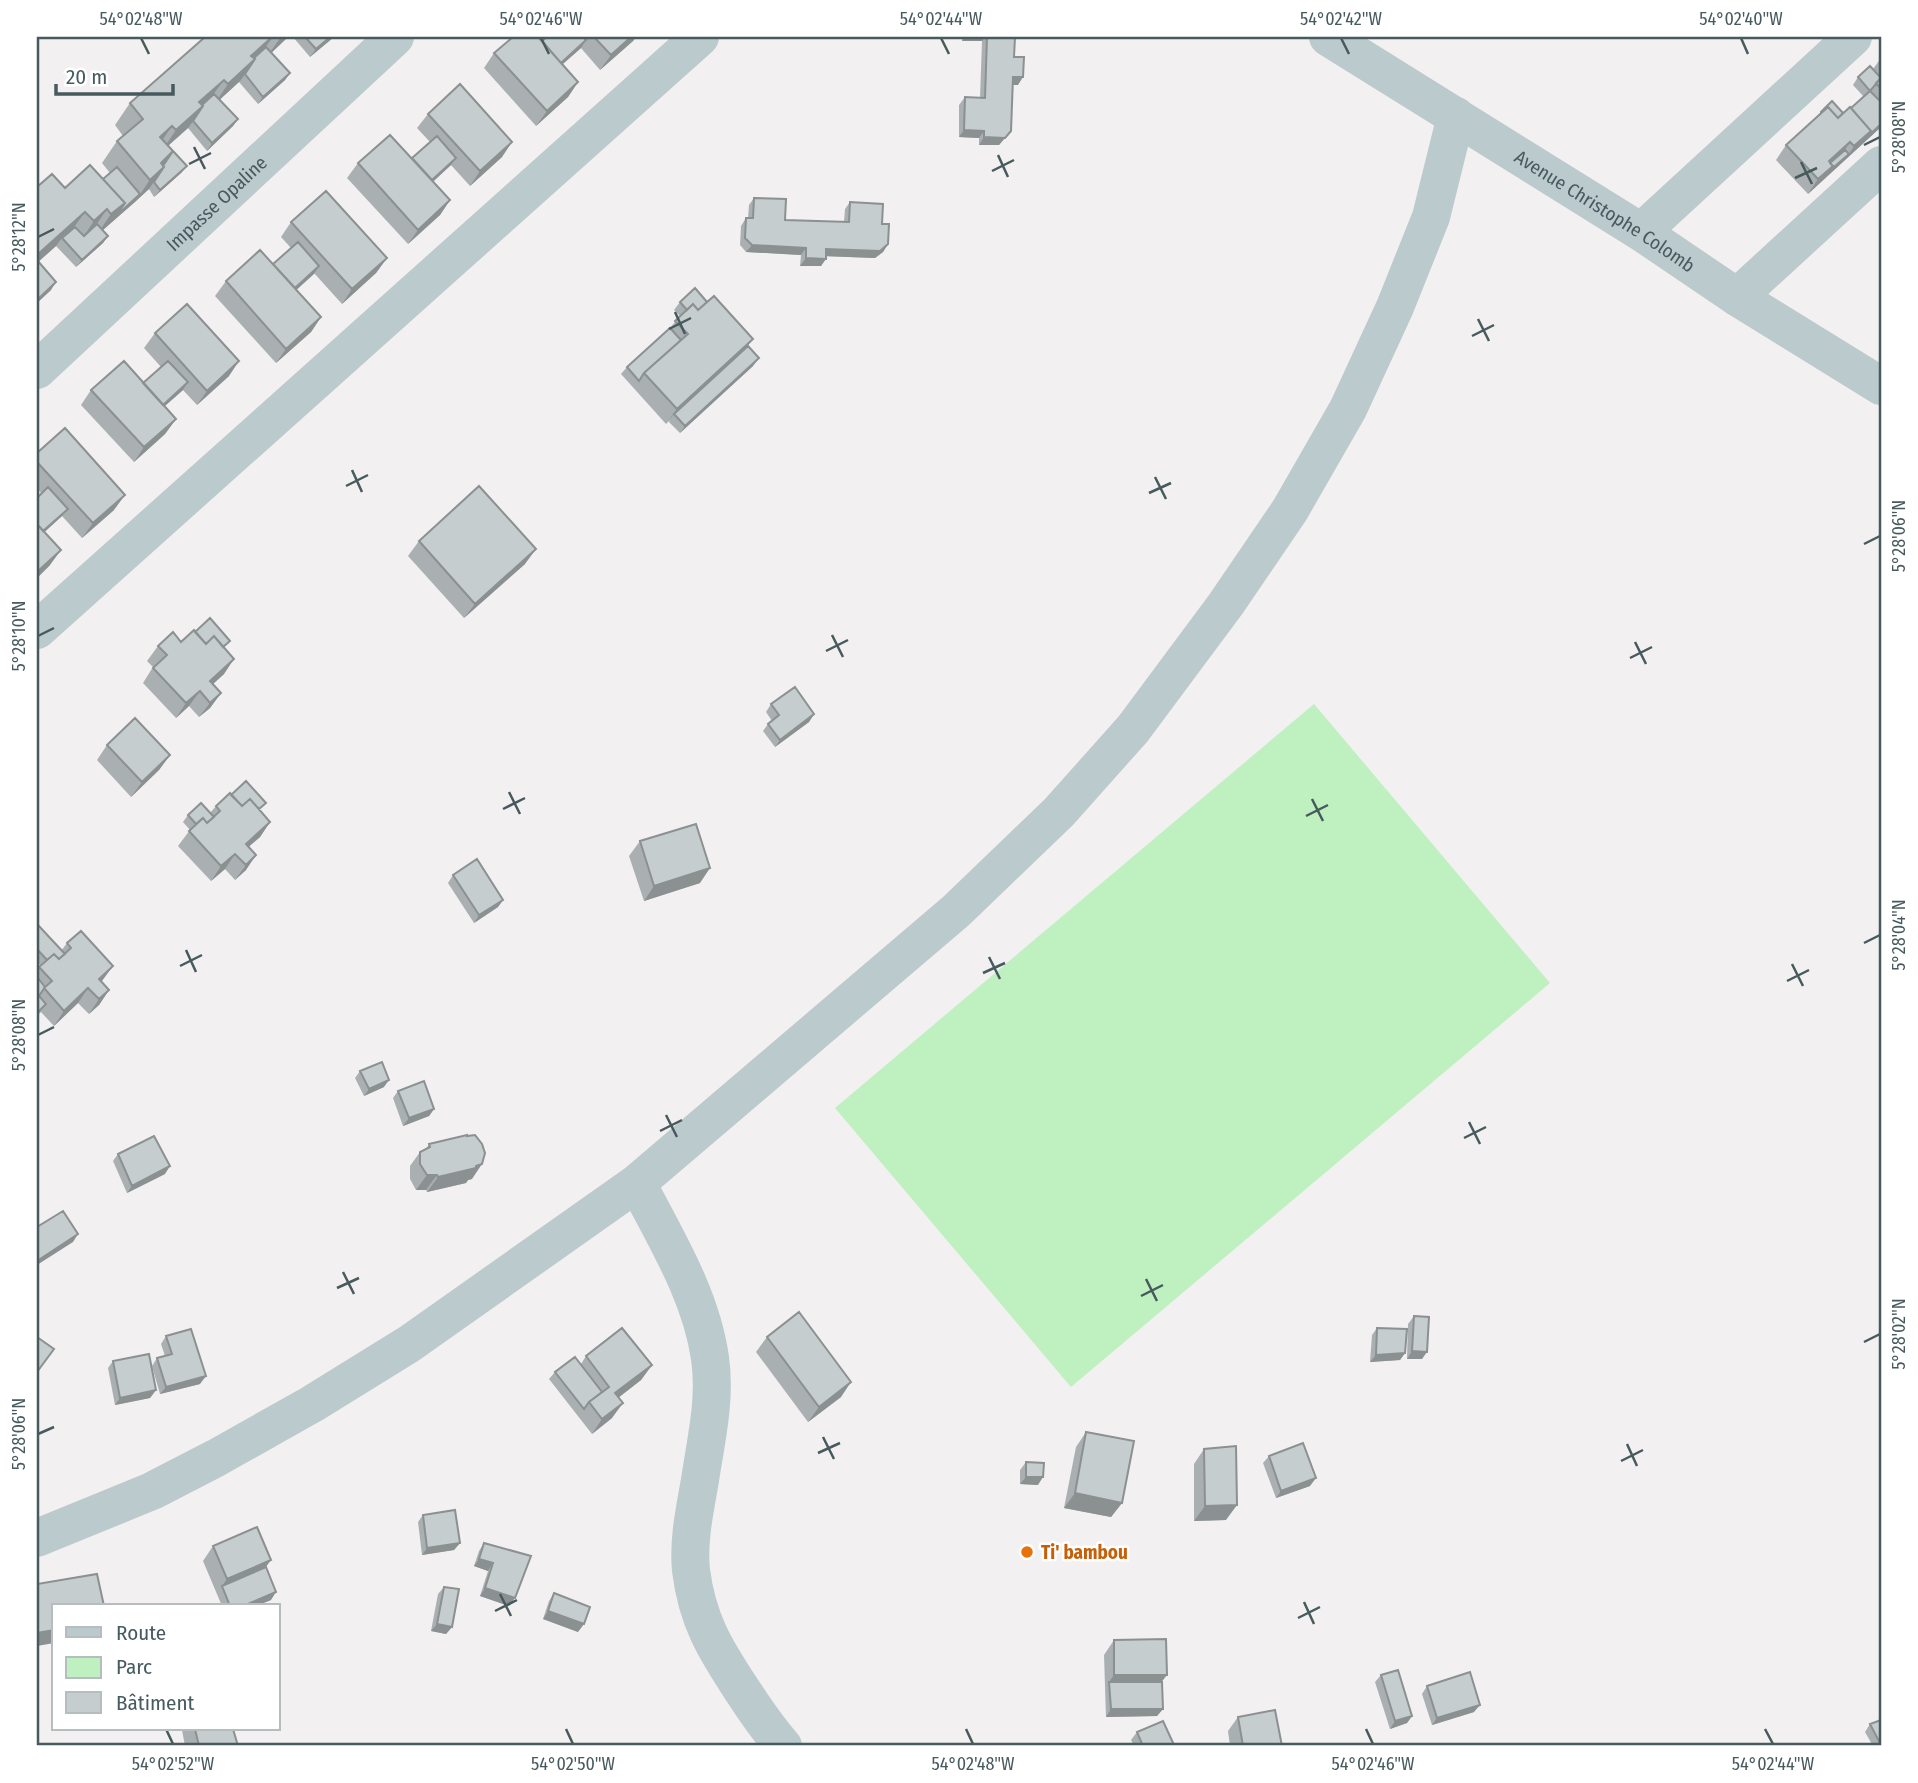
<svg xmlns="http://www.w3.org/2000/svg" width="1918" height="1783" font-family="'Fira Sans Condensed',sans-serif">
	<rect width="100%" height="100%" fill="#f2f0f0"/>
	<path fill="#bef0c0" d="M1314,704l236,279 -479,404 -236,-279z"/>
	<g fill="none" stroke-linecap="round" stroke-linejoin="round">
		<g stroke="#bbcacc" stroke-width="38">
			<path d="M1641,232l212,-195"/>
			<path d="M1737,297l144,-132"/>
			<path id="s1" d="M37,370l358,-333"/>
			<path d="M37,630l663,-593"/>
			<path d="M637,1183c29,56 64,112 73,175 6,41 -4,82 -10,122 -5,29 -12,60 -9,90 6,50 24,79 51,120 13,20 26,39 41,56"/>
			<path d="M37,1538l115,-47 64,-33 96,-54 97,-60 228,-161 319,-272 103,-99 74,-83 93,-125 64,-94 58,-101 47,-102 36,-90 25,-101"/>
		</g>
		<path stroke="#bbcacc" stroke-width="38" id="s2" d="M1328,37l313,195 96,65 144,89"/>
	</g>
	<path fill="#aab0b2" d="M205,37h83l-17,16 19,20 -5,7 -27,24 -19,-22 -20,18 19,19 -5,7 -26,25 -19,-23 -20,18 19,20 -6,7 -27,24 -5,-8 -46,41 5,6 -5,7 -27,24 -20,-21 -18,16 13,28 -14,13v-116l28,1 38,-9 7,-6 -8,-10 15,-22 6,-5 -8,-11 15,-22z
		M293,37h41l-24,20z
		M547,37h89l-3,4 -33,29 -19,-22 -18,16 15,18 -10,15 -32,29 -52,-58 10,-15 48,-12z
		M962,37h53l-1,20 4,28h-5l-2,46 -12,14h-20v-7l-20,-1v-32l6,-8 15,1 2,-57h-20z
		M1881,58v69l-73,67 -32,-34 10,-15 31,-28 4,-5 22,1 8,-5 13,-11 -11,-12 5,-8 15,-8z
		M428,114l74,43 -32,29 -19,-21 -18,17 17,18 -10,15 -32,29 -61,-66 11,-15 54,-5 18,-16 -13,-14z
		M754,198l31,22 59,2 1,-13 5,-7 38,42 -5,8 -8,6 -49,-2 -5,10h-21l1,-11 -55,-3 -6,-7 1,-19 5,-8h2l1,-13z
		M291,222l96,36 -11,15 -34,31 -28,-31 -18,17 25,27 -10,15 -35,31 -61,-67 11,-15 47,-17 18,-16 -10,-11z
		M680,302l68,44 5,20 -73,67 -11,-11 1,-2 -4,4 -45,-50 6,-7 43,-39 10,-12 -6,-6z
		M155,333l74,43 -32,29 -14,-15 -18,16 11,13 -11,15 -31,28 -53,-57 10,-15 52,-7 18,-16 -17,-19z
		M37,453l77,57 -32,28 -20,-22 -18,16 6,33 -13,13v-80l4,-5 -4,-5z
		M419,541l106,23 -61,54 -56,-62z
		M181,642l44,6 -1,26 -11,10 8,9 -11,15 -11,9 -10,-11 -13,12 -33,-35 10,-16 -6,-6 11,-15z
		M771,704l43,10 -5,8 -34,25 -12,-16 5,-7 4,-3 -6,-9z
		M107,745l63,10 -11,15 -28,27 -34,-37z
		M216,806l44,5 10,11 -10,15 -12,10 -2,23 -11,10 -10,-11 -14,12 -33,-35 12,-16 -7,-8 5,-7 22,-2z
		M640,841l60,42 -56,18 -15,-45z
		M453,875l50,25 -5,7 -24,16 -26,-40z
		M37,926l24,25 6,-8 42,47 -10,15 -10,9 -11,-11 -24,23 -13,-14 -4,4v-45l4,-5 -4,-4z
		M360,1071l24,16 -20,9 -9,-18z
		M398,1091l36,18 -5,7 -26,10 -10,-28z
		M429,1144l43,35 -4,1 -2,3 -39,9 -1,-2h-10l-6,-11v-13l10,-14 6,-3z
		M118,1154l47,20 -38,19 -14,-32z
		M1414,1316l8,43h-15l1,-35z
		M1377,1328l28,25 -5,7 -30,2 2,-27z
		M166,1336l34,48 -40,10 -8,-28 5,-8 8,-2 -4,-12z
		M767,1337l74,60 -33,25 -52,-70z
		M586,1356l66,9 -11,15 -23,18 -6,20 -20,16 -43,-55 6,-7 26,-8z
		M113,1361l43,29 -6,8 -35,7 -7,-37z
		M1086,1432l36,71 -11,14 -47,-9 12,-61z
		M1204,1449l22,71 -32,1v-57z
		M1269,1456l41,30 -34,12 -13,-35z
		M1026,1462l12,23 -18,-1v-14z
		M423,1515l37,28 -6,7 -32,5 -4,-33z
		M484,1543l25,63 -29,-10 8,-25 -14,-5 5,-15z
		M213,1546l53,21 5,33 -15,6h-34l-19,-45z
		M444,1587l8,40 -6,7 -15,-3 7,-37z
		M554,1593l24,39 -35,-13 6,-18z
		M1114,1640l48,42 1,27 -6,7 -51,1 -2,-62z
		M1381,1675l31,41 -5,7 -17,6 -15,-47z
		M1427,1686l47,26 -42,13 -10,-31z
		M1238,1717l44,29h-52l-2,-15z
		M1870,1724l11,22h-8l-8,-14z
		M183,1729h50l5,17h-53l-3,-16z
		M1137,1732l37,13 -1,1h-39l-3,-6z"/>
	<path fill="#8b9091" d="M272,37h1l-33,44 -27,25 15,-22 23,-28z
		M281,37h7l-23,22z
		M330,37h4l-24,20 6,-8z
		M631,37h5l-3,4 -33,29 11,-15z
		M965,37h20l-3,4h-20z
		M586,40l-5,8 -32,28 6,-7z
		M290,73l-5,7 -27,24 5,-7z
		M1013,77h10l-5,8h-10z
		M224,80l-36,48 -27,24 15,-22 23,-28z
		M578,82l-10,15 -32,29 11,-15z
		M238,119l-5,7 -26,25 5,-8z
		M1881,124v3l-73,67 10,-15 15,-13 16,-12 5,-8 17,-15z
		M172,126l-15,22 3,-11z
		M964,130l20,1 -5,7 -20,-1z
		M1011,131l-12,14h-20l5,-8z
		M512,142l-10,15 -32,29 10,-15z
		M1850,142l-10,15 -15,13 4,-9z
		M173,151l-9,16 -15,22 -14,13 26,-39z
		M456,158l-5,7 -31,28 5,-7z
		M187,166l-6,7 -27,24 6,-7z
		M140,194l-5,8 -39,34 15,-22 14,-11z
		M450,200l-10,15 -32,29 10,-14z
		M107,209l-15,22 -13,12 15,-22z
		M85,212l-16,22 -7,4 -6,8 -19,17v-8z
		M108,236l-5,7 -27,24 6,-7z
		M888,244l-5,8 -8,6 -54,-2 5,-7z
		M752,245l54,3 -5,7 -55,-3z
		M387,258l-11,15 -34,31 10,-15z
		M806,258l20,1 -5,7h-21z
		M319,266l-5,8 -31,28 5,-8z
		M56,282l-5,8 -14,13v-3z
		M321,317l-10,15 -35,31 10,-14z
		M753,339l-11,14 -68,61 -8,10 11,-15z
		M759,358l-6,8 -73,67 5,-7z
		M239,361l-10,15 -32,29 10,-14z
		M188,382l-5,8 -32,28 6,-7z
		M176,419l-11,15 -31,28 10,-15z
		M125,495l-11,15 -32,28 11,-15z
		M68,509l-6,7 -25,23v-2z
		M536,549l-11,15 -61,54 11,-14z
		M61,550l-11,15 -13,13v-6z
		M234,659l-10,15 -22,20 8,-13z
		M200,691l-11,15 -13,12 10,-15z
		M221,693l-11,15 -11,9 11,-14z
		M814,714l-5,8 -34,25 5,-7z
		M170,755l-11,15 -28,27 11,-15z
		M270,822l-10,15 -22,19 8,-12z
		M235,854l-10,15 -14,12 10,-15z
		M256,855l-10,15 -11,10 11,-15z
		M710,868l-10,15 -56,18 10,-15z
		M503,900l-5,7 -24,16 5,-8z
		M113,966l-11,15 -11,10 8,-12z
		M88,988l-10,15 -24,23 10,-15z
		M109,990l-10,15 -10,9 10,-15z
		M389,1080l-5,7 -20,9 5,-7z
		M434,1109l-5,7 -26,10 6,-8z
		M482,1164l-10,15 -4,1 -2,3 -39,9 11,-15z
		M170,1166l-5,8 -38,19 5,-7z
		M427,1175h10l-11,15h-10z
		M78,1234l-5,8 -36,23v-4z
		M1412,1351l15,1 -5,7h-15z
		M1405,1353l-5,7 -30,2 6,-7z
		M652,1365l-11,15 -36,28 10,-15z
		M206,1376l-6,8 -40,10 6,-7z
		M851,1382l-10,15 -33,25 11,-15z
		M156,1390l-6,8 -35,7 5,-7z
		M623,1403l-11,15 -20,16 10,-15z
		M1026,1477h17l-5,8 -18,-1z
		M1316,1478l-6,8 -34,12 5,-7z
		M1075,1493l47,10 -11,14 -47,-9z
		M1237,1505l-11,15 -32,1 11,-15z
		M460,1543l-6,7 -32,5 5,-7z
		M479,1559l14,4 -5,8 -14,-5z
		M271,1560l-11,15 -38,11 5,-7z
		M485,1588l30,10 -6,8 -29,-10z
		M276,1592l-5,8 -15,6h-13z
		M548,1611l36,13 -6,8 -35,-13z
		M437,1624l15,3 -6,7 -15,-3z
		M54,1630v13l-17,3v-13z
		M1114,1675h53l-11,14 -47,-7z
		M1480,1705l-6,7 -42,13 5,-7z
		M1111,1709h52l-6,7 -51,1z
		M1412,1716l-5,7 -17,6 5,-8z"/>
	<path fill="#c6cdcf" stroke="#8b9091" stroke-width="2" d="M205,37h67l-21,19 4,3 -27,25 -4,-4 -25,22 4,4 -27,24 -4,-4 -12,11 13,14 -12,12 3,4 -14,13 -33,-39 26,-22 -13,-16z
		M305,37h25l-14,12z
		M513,37h25l40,45 -31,29 -53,-58z
		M547,37h36l3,3 -25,23 -19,-22z
		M594,37h37l-20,18z
		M987,37h28l-1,20h10l-1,20h-10l-2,54 -6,7 -21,-1v-6l-20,-1 1,-33 20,1z
		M266,47l24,26 -27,24 -18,-23 10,-15 -1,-1z
		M1870,66l11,12 -11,13 -12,-14z
		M1881,78v11l-5,-6z
		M460,84l52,58 -32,29 -52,-57z
		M1870,91l11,11v22l-15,14 5,-7 -20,-23z
		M214,94l24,25 -26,24 -19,-22 10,-15 -1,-1z
		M1832,101l11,12 -5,5 -10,-11 -7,6v-1z
		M1828,107l10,11 12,-11 21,24 -17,15 -4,-4 -21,19 4,5 -15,13 -32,-34z
		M390,135l60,65 -32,30 -60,-67z
		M437,136l19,22 -24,22 -20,-22z
		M1845,150l4,4 -22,19 6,-7 -3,-3z
		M173,151l14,15 -27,24 -6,-8 10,-15 -1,-1z
		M90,165l35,38 -14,11 -4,-5 -13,12 -9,-9 -48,43v-68l15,-13 13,14z
		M117,167l23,27 -25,23 10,-14 -22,-24z
		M326,191l61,67 -35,31 -61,-67z
		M754,198l32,1 -1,21 64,2 1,-20 33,2 -1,20h7l-1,20 -8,7 -54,-2v10l-20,-1v-10l-54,-3 -7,-7 1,-20h7z
		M97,224l11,12 -26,24 -20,-22 13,-11 9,9z
		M298,242l21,24 -24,22 -22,-24z
		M260,250l61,67 -35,32 -60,-68z
		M37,260l19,22 -19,18z
		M695,288l12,14 -9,8 -5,-6 -6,6 -7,-8z
		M714,296l39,43 -76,70 -33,-36 44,-39 -13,-13 18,-17 5,6z
		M187,304l52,57 -32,30 -52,-58z
		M670,328l11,12 -37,33 -5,8 -12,-14z
		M748,346l11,12 -74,68 -11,-12z
		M124,361l52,58 -32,28 -53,-57z
		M168,361l20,21 -25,23 -20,-22z
		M65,428l60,67 -32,28 -56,-61v-9z
		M479,486l57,63 -61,55 -56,-63z
		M48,487l20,22 -25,22 -6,-7v-26z
		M37,524l24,26 -24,22z
		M210,618l20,23 -7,6 -9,-11 -8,8 -11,-12z
		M194,630l12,14 8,-8 20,23 -24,22 11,12 -11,10 -10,-12 -14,12 -33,-35 14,-13 -9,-9 15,-14 8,10z
		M795,687l19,27 -34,26 -12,-16 11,-9 -8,-11z
		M135,718l35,37 -28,27 -35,-37z
		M246,781l20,22 -7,6 -9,-10 -8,7 -11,-11z
		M230,793l12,13 8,-7 20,23 -24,22 10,11 -10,10 -11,-11 -14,12 -32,-35 14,-13 4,5 13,-12 -4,-5z
		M201,803l13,14 -7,6 -4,-5 -7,6 -8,-9z
		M696,824l14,44 -56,18 -14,-45z
		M477,859l26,41 -24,15 -26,-40z
		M38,925l27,29 -6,5 -5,-5 -7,6 -10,-11v-23z
		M81,931l32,35 -14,13 10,11 -10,9 -11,-11 -24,23 -20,-23 8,-7 -13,-14 15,-13 5,5 12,-11 -4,-5z
		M37,977l8,10 -6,9 7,8 -9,9z
		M382,1062l7,18 -20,9 -9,-18z
		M424,1081l10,28 -25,9 -11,-27z
		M467,1135v1l8,-1 7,9 3,9 -3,11 -6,2v2l-38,9 -1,-2h-10l-7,-11v-12l10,-5 -1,-3z
		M154,1136l16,30 -38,20 -14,-32z
		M63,1211l15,23 -41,27v-34z
		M799,1312l52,70 -32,25 -52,-70z
		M1414,1316l15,1 -2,35 -15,-1z
		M622,1328l30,37 -37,28 8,10 -21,16 -13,-17 20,-15 -23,-31z
		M1377,1328l30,1 -2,24 -29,2z
		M191,1329l15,47 -40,11 -9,-29 15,-4 -6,-18z
		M37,1337l17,12 -17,23z
		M149,1354l7,36 -36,8 -7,-37z
		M575,1357l27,35 -13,10 -5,7 -29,-37z
		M1086,1432l48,9 -12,62 -47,-10z
		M1303,1443l13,35 -35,13 -12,-35z
		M1236,1446l1,59 -32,1 -1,-57z
		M1026,1462l18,1 -1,14h-17z
		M455,1510l5,33 -33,5 -4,-33z
		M257,1527l14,33 -44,19 -14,-33z
		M484,1543l47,13 -16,42 -30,-10 8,-25 -14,-4z
		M266,1567l10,25 -33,14h-13l-8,-20z
		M97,1574l7,32h-50v24l-17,3v-49z
		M444,1587l15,2 -7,38 -15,-3z
		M554,1593l36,14 -6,17 -36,-13z
		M1166,1639l1,36h-53v-35z
		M1398,1670l14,46 -17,5 -14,-46z
		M1470,1672l10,33 -43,13 -10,-32z
		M1109,1682h53l1,27h-52z
		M1275,1710l7,36h-39l-5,-29z
		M1881,1720v25l-11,-21z
		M1163,1721l11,24 -3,1h-28l-6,-14z
		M195,1729h38l5,17h-39z"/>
	<path fill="none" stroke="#475a5d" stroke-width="2.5" d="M141,38l8,16M541,38l8,16M941,38l8,16M1341,38l8,16M1741,38l7,16M1864,145l16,-8M194,147l11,22M998,155l10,22M1801,162l11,22M189,164l22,-11M992,171l22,-11M1795,178l22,-10M38,237l16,-8M675,312l10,22M1478,319l11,22M669,329l22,-11M1472,336l22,-11M352,470l10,22M1155,477l11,22M346,486l22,-11M1149,493l22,-10M1864,544l16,-8M832,635l11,22M38,636l16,-8M1635,642l11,22M826,651l22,-11M1630,658l22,-11M509,792l11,22M1312,799l11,22M503,809l22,-11M1306,816l22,-11M1864,943l16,-8M186,950l10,22M989,957l11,22M1792,964l11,22M180,966l22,-11M983,973l22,-10M1787,981l22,-11M38,1035l16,-8M666,1115l11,22M1469,1122l11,22M660,1131l22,-11M1464,1138l22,-11M343,1272l11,22M1146,1279l11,22M337,1288l22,-10M1141,1296l22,-11M1864,1342l16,-8M38,1434l16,-7M823,1437l11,22M1627,1444l10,22M818,1453l22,-10M1621,1461l22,-11M500,1594l11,22M1304,1602l10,22M495,1611l22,-11M1298,1618l22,-11M166,1729l7,15M566,1729l7,15M966,1729l7,15M1366,1729l7,15M1765,1729l8,15"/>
	<circle fill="#e8710a" stroke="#fff" stroke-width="2.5" cx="1027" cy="1552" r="7"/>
	<g text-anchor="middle" stroke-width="5" stroke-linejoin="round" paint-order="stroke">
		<g font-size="19" fill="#475a5d" stroke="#fff">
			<text dy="7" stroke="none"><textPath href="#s1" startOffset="245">Impasse Opaline</textPath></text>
			<text dy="7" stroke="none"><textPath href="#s2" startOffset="327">Avenue Christophe Colomb</textPath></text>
		</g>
		<g font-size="19" font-weight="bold" fill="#c56008" stroke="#fff" text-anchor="start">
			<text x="1041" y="1559">Ti' bambou</text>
		</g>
	</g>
	<rect width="1918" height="1783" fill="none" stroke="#ffffff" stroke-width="77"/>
	<rect x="52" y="1604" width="228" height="126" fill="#ffffff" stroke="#b5bdbe" stroke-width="2"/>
	<rect x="66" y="1627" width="35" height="10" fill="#bbcacc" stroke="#b5bdbe" stroke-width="2"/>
	<text x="116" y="1640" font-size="21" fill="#475a5d">Route</text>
	<rect x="66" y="1657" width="35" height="21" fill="#bef0c0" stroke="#b5bdbe" stroke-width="2"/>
	<text x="116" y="1674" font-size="21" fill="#475a5d">Parc</text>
	<rect x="66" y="1692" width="35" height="21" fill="#c6cdcf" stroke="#b5bdbe" stroke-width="2"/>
	<text x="116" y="1710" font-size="21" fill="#475a5d">Bâtiment</text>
	<path d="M56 84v10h117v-10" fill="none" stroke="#475a5d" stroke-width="3.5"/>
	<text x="66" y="84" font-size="21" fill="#475a5d" stroke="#ffffff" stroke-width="5" paint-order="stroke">20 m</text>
	<rect x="38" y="38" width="1842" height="1706" fill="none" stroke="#475a5d" stroke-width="2.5"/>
	<g font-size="18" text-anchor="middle" fill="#475a5d">
		<text x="141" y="25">54°02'48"W</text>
		<text x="541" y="25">54°02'46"W</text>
		<text x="941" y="25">54°02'44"W</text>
		<text x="1341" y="25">54°02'42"W</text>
		<text x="1741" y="25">54°02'40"W</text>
		<text transform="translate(1899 137) rotate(-90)" y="6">5°28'08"N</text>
		<text transform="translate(19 237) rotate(-90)" y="6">5°28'12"N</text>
		<text transform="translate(1899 536) rotate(-90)" y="6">5°28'06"N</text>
		<text transform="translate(19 636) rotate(-90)" y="6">5°28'10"N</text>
		<text transform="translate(1899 935) rotate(-90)" y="6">5°28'04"N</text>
		<text transform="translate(19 1035) rotate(-90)" y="6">5°28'08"N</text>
		<text transform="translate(1899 1334) rotate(-90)" y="6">5°28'02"N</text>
		<text transform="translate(19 1434) rotate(-90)" y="6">5°28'06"N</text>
		<text x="173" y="1770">54°02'52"W</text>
		<text x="573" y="1770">54°02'50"W</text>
		<text x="973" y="1770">54°02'48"W</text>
		<text x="1373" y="1770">54°02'46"W</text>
		<text x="1773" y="1770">54°02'44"W</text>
	</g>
</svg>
